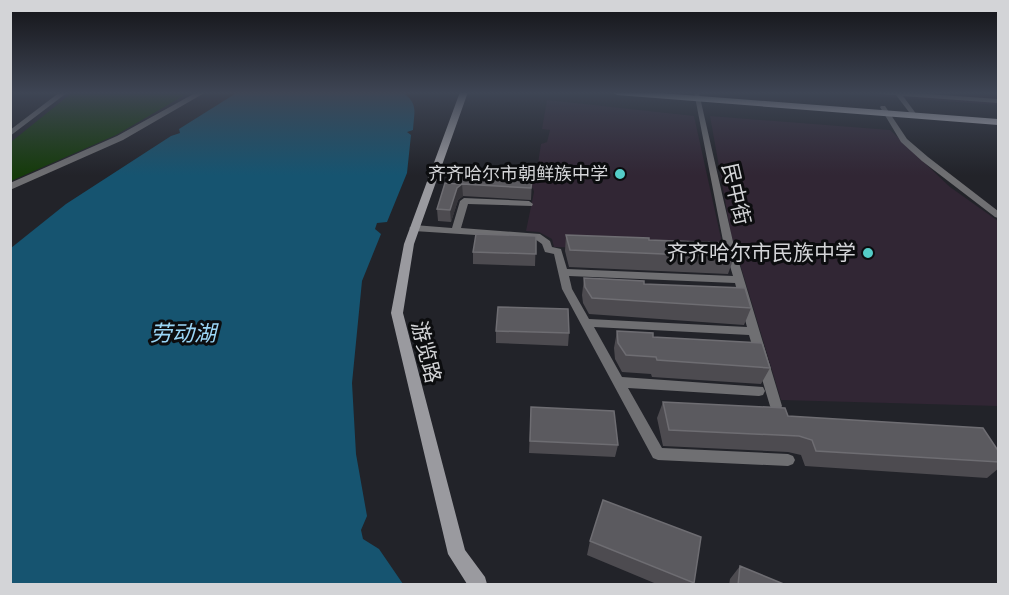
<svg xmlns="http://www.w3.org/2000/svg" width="1009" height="595" font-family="'Work Sans','Noto Sans SC',sans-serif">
	<rect width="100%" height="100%" fill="#222329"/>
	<path fill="#312634" d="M817,92h181v13l-97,-7z
		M547,100l147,16 30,136 -170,-5 -2,-8 -13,-7 -13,-1 8,-39 -1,-4 -5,-1 2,-9 7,-8 4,-26 6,-2 3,-12 -8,-1z
		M710,116l180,14 60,57 48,34v185l-217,-6 -50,-166z"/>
	<path fill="#153b0a" d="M73,92h117l-74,43 -105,46v-39z"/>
	<path fill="#165470" d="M238,92h164c17,12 12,19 11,38l-6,2 4,3 -4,38 -20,49 -10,1 -2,6 6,5 -19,47 -10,102 4,71 11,62 -6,14 2,9 16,10 24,35h-392v-336l55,-44 105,-68 9,-3 -1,-4z"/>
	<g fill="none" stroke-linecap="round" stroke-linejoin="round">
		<path fill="#6f6f72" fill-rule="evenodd" d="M694,92l5,1 35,153 48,160 -2,4 -4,1 -4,-1 -2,-4 -21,-71 -155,-8 28,50 141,10 2,4 -2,4 -4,1 -131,-8 34,60 126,6 5,2 2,4 -2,4 -5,2 -130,-6 -5,-2 -91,-169 -8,-35 -9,-2 -3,-8 -7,-5 -121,-8 -5,-3 5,-3 38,3 8,-27 4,-3 65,3 4,3 -1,2 -64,-2 -7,24 79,6 10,7 2,6 9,2 6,20 166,7 -9,-30zM569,276l166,7 12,44 -158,-8 -17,-30z
			M876,92h24l98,7v4l-95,-7 14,19 -3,2 -2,-1 -16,-21 -17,-1z
			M881,106h4l22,33 21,18 70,54v7l-3,-1 -73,-56 -21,-19 -21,-35z"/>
		<path fill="#6f6f72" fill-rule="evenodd" d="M60,92h8l-58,44v-6z
			M197,92h9l-83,48 -113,50v-7l107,-47z"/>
		<path fill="#9a9a9f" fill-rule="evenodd" d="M460,92h8l-54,152 -11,69 62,237 20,27 2,7h-20l-19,-30 -57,-241 13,-69z"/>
		<path fill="#bcbbc1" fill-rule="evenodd" d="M612,92h36l350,27v6l-381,-30z"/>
	</g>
	<path fill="#4d4b50" d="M992,92h7v5z
		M532,180l-1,20 -68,-4 -5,4 -7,22 -13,-1 -1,-12 22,-25z
		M566,235l83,5 85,17 -6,17 -159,-7 -4,-16z
		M536,236l-1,30 -62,-2v-12z
		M584,278l60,6 107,24 -7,17 -155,-11 -6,-11 -1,-8z
		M496,331l73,2 -1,13 -72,-3z
		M617,331l36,6 117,31 -9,16 -109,-7 -1,-3 -29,-2 -7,-13 -1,-11z
		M663,402l125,14 211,36v16l-12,10 -182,-12 -4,-11 -13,-3 -125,-6 -6,-28z
		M531,407l87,38 -3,12 -86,-4z
		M590,541l104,42 -1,2h-34l-72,-30z
		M740,566l46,19h-57l1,-6z"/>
	<path fill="#36353a" d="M462,184l1,12 -5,4 -7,22 -1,-12 7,-22z"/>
	<path fill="#5b5a5f" stroke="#6e6d72" stroke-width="1.5" d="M461,176l71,4 -1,8 -69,-4 -5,4 -7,22 -13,-1 8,-26 14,1z
		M476,234l60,2v18l-63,-2z
		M566,235l83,3v2l80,3 5,14 -164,-7z
		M584,278l60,3v3l101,4 6,20 -159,-10 -7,-11z
		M498,307l70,2 1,24 -73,-2z
		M617,331l36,2v4l109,6 8,25 -113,-8 -1,-3 -30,-2 -8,-12z
		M663,402l122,6 3,8 195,12 16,24v10l-183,-11 -4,-11 -13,-4 -130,-6z
		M531,407l83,4 4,34 -88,-4z
		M603,500l98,37 -7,46 -104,-42z
		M740,566l46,19h-48z"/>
	<linearGradient id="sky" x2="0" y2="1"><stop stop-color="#131317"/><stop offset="0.53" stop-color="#3e4554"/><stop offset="1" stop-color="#3e4554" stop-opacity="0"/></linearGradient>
	<rect width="1009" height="175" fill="url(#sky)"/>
	<g fill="#54cdc8" stroke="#0c0d0f" stroke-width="2">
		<circle cx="620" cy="174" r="6"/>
		<circle cx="868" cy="253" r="6"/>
	</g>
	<g text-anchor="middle" stroke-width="6" stroke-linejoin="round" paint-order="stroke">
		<g font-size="18" fill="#d3d4d7" stroke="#0c0d0f" text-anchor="end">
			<text x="608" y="180">齐齐哈尔市朝鲜族中学</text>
		</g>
		<g font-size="21" fill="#d3d4d7" stroke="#0c0d0f">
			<text transform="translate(736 194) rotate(77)" y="7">民中街</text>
			<text transform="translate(426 352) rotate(76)" y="7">游览路</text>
		</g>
		<g font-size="21" fill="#d3d4d7" stroke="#0c0d0f" text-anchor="end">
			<text x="856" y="260">齐齐哈尔市民族中学</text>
		</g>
		<g font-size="22" font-style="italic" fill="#9bd6f6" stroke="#0c0d0f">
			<text x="183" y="341">劳动湖</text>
		</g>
	</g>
	<rect width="1009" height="595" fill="none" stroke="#d3d4d7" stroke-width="24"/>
</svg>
